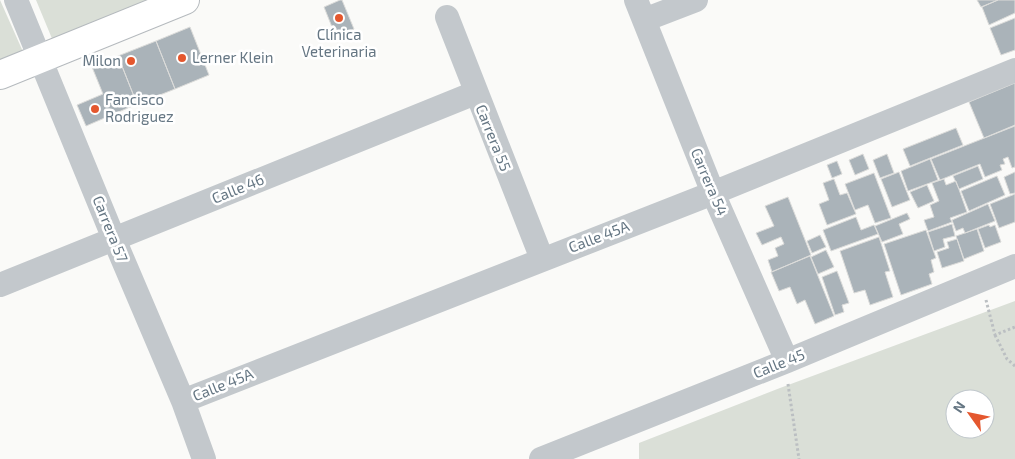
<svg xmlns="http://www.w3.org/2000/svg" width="1015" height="459" font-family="'Exo 2',sans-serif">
	<rect width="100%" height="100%" fill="#fafaf8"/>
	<path fill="#dadfd7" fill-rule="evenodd" d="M0,0l24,54 -24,9z
		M36,0h118l-101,41z
		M1015,301v158h-376v-16l141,-55zM955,399h30v30h-30z"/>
	<path fill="#aab3b9" stroke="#dcdcda" d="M340,0h2l12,29 -18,8 -12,-30z
		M977,0h21l-17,7z
		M998,0h17v13l-26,12 -7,-18z
		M1015,18v32l-14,5 -11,-27z
		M190,27l19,48 -34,14 -19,-48z
		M156,41l19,48 -38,15 -19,-48z
		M118,56l19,48 -51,22 -9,-21 26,-11 -11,-27z
		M1015,83v42l-31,13 -15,-36z
		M1015,126v41l-3,1 -4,-11 -5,2 2,5 -5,1 2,5 -17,7 -5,-13 -40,16 -9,-21z
		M956,128l7,17 -53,21 -7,-17z
		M863,154l6,15 -14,6 -6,-15z
		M887,154l7,19 -14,5 -7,-18z
		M930,159l8,21 -30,11 -7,-20z
		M837,161l5,13 -10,4 -5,-13z
		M978,166l5,13 -24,10 -6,-13z
		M899,172l11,28 -18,7 -11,-28z
		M1015,172v21l-5,1 -6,-17z
		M874,173l17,45 -16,5 -7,-18 -13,5 -10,-26z
		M997,176l8,19 -36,16 -8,-20z
		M834,179l6,16 7,-2 9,21 -29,11 -8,-21 10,-4 -6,-17z
		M944,179l2,6 10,-4 11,31 -17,6 2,4 -24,9 -4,-11 10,-3 -4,-12 9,-4 -7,-18z
		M927,185l7,16 -16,7 -8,-16z
		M1015,194v28l-16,6 -9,-24z
		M788,197l23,58 -39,17 -4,-12 10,-4 -3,-8 9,-4 -3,-7 -19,8 -6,-12 18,-7 -9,-20z
		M988,204l7,17 -30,12 -2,-5 -7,3 -4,-11z
		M907,213l3,6 -11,5 4,10 -21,8 -7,-16z
		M856,217l5,13 13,-5 4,9 -47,17 -8,-21z
		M952,224l3,12 -12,3 2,8 -11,4 -6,-19z
		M989,225l1,2 5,-2 6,17 -16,6 -7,-19z
		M977,229l7,22 -20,8 -8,-23z
		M926,230l10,28 -5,2 3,12 -5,2 3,10 -31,11 -17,-51z
		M820,235l6,12 -14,6 -5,-12z
		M879,237l11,34 -5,1 8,25 -23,8 -5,-15 -11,3 -14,-42z
		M957,239l7,22 -22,7 -5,-16 12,-4 -2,-6z
		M826,250l8,17 -16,7 -7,-17z
		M810,256l24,60 -19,8 -10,-24 -8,4 -7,-17 -11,4 -8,-19z
		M837,271l12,32 -7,2 2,7 -9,3 -13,-38z"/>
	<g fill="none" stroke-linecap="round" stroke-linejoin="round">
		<g stroke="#b5babe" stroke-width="30">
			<path id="major" d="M0,75l185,-75"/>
		</g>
		<path stroke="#bbbfc2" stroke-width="3" stroke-dasharray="2.5 2.5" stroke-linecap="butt" d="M986,300l9,35 20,-8
			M995,335l12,24 8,7
			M788,384l11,75"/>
		<path stroke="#c3c8cc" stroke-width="24" d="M16,0l98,239 69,162 21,58
			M636,0l77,193 74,168
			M447,17l95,242
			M644,20l52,-20
			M0,285l475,-192
			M183,401l530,-208 302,-123
			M541,459l246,-98 228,-95"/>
		<use href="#major" stroke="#fff" stroke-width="28"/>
	</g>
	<g fill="#e4572e" stroke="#fff" stroke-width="2">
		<circle cx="339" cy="18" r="5"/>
		<circle cx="182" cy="58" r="5"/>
		<circle cx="131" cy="61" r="5"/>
		<circle cx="95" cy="109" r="5"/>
	</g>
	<g text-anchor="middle" stroke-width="5" stroke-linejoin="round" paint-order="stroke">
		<g font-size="15" fill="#657683" stroke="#fff" text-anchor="start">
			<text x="339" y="40" text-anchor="middle">Clínica<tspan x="339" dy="17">Veterinaria</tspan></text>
			<text x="192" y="63">Lerner Klein</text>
			<text x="121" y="66" text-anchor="end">Milon</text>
			<text x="105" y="105">Fancisco<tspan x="105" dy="17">Rodriguez</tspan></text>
		</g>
		<g font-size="15" fill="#657683" stroke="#fff">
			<text transform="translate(493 138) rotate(68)" y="5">Carrera 55</text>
			<text transform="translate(709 182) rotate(67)" y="5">Carrera 54</text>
			<text transform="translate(238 189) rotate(-22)" y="5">Calle 46</text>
			<text transform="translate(110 229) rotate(68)" y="5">Carrera 57</text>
			<text transform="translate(599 237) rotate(-21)" y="5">Calle 45A</text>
			<text transform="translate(779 364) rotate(-22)" y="5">Calle 45</text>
			<text transform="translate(223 385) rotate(-22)" y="5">Calle 45A</text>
		</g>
	</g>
	<g transform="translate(970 414) rotate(303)"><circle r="24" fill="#ffffff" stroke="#c1c8cd"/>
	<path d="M0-4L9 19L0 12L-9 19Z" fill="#e4572e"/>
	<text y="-8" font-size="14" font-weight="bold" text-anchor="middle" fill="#657683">N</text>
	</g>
</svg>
